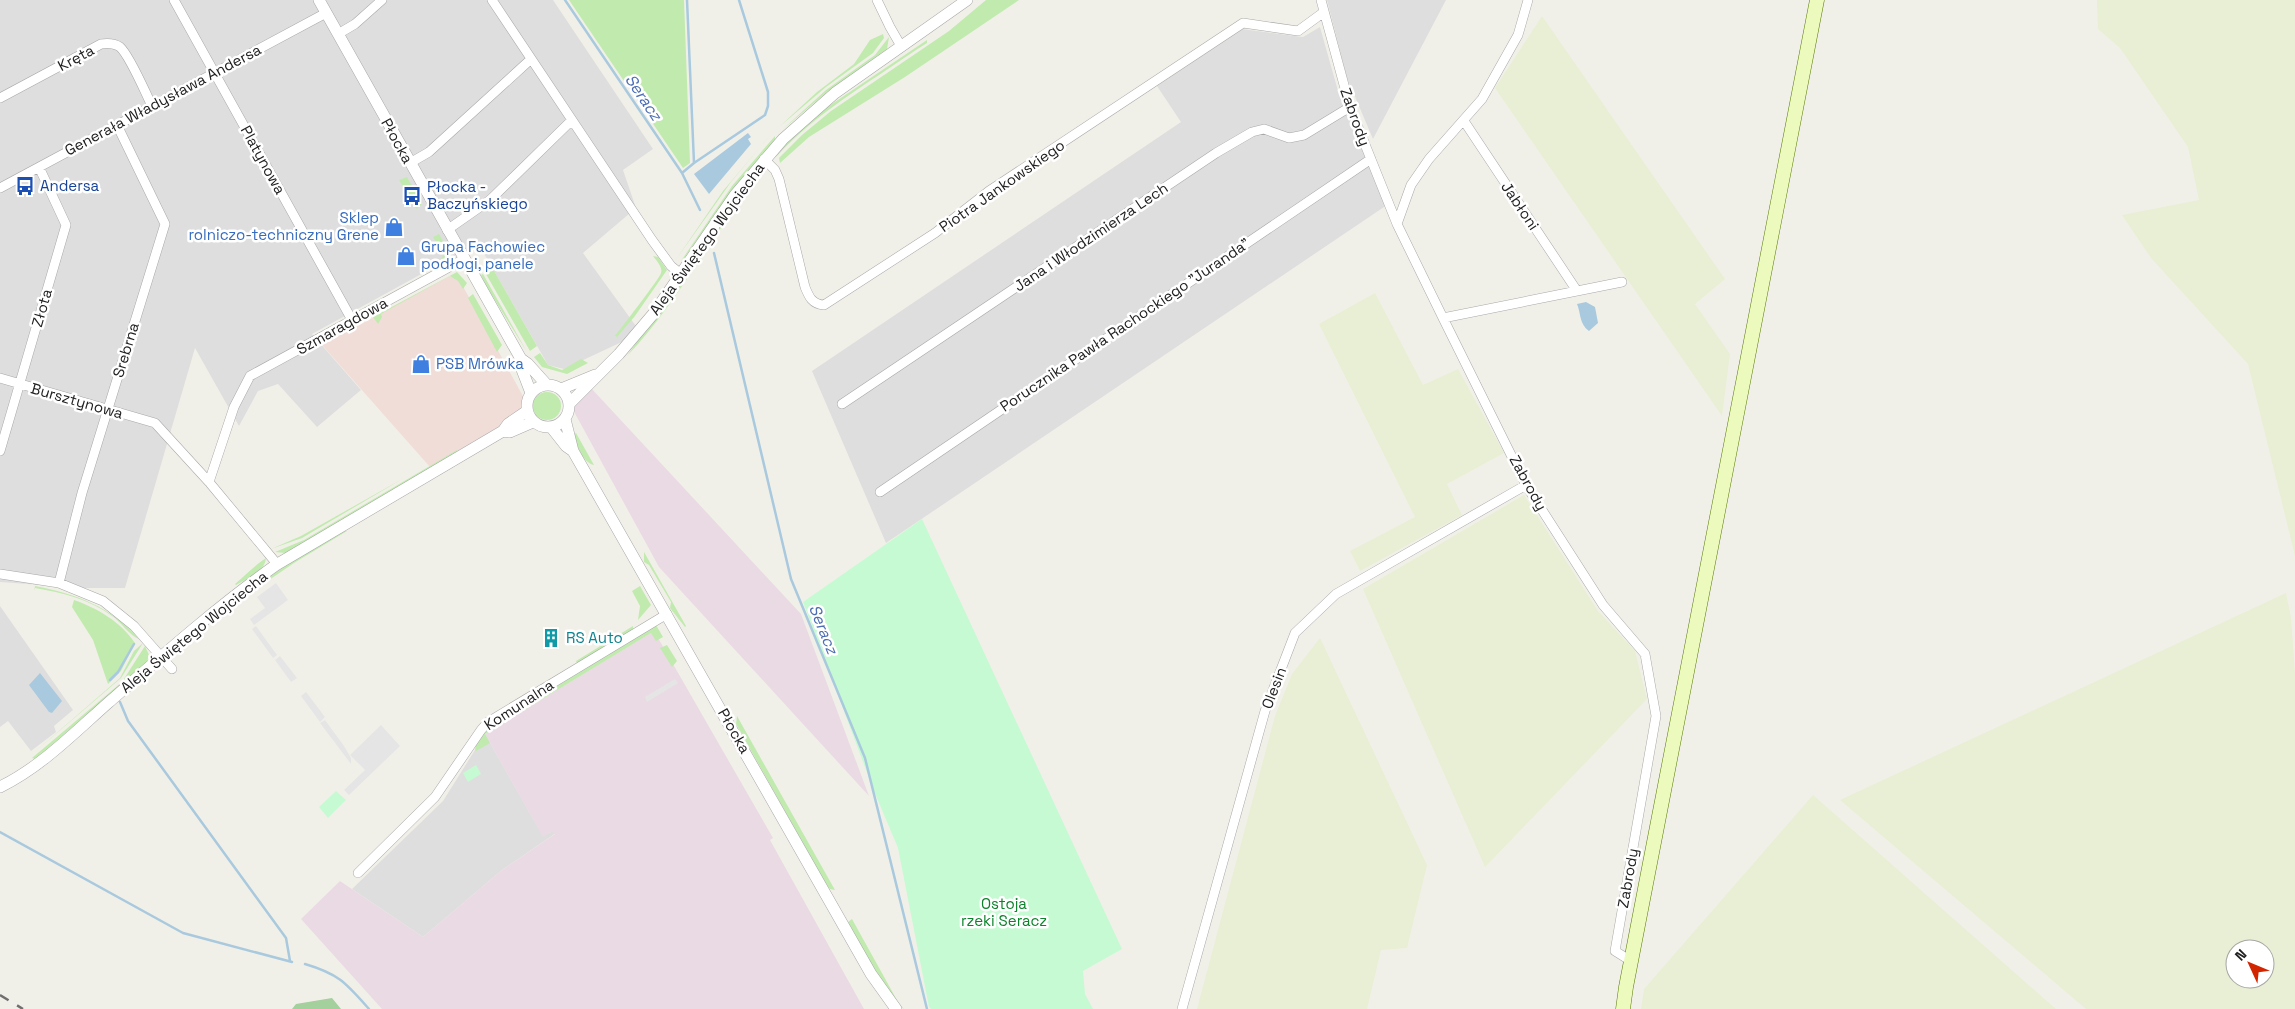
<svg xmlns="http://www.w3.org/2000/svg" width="2295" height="1009" font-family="'Space Grotesk',sans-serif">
	<rect width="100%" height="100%" fill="#f1f0e8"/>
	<path fill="#dfdede" d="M0,0h553l100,149 -30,21 13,38 -53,45 58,80 -77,36 -16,-4 -70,-122 -166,91 49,56 -44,37 -39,-43 -20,7 -19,35 -44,-78 -70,240h-41l-84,-6z
		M1327,0h119l-73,139 -26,-61z
		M1320,27l18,64 49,114 -501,338 -74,-172 369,-249 -24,-36 85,-57 61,8z
		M0,606l73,104 -19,16 2,6 -25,19 -23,-30 -8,6z
		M485,734l58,102 10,-5 3,2 -54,37 -79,67 -71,-48 91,-88z"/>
	<path fill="#f1ddd8" d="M450,276l9,3 71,130 -100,58 -108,-122z"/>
	<path fill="#eadae4" d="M591,388l210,226 68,182 -210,-229 -87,-159z
		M654,631l119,207 -3,2 94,169h-482l-81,-90 39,-38 83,56 79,-67 53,-36 -2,-3 -10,6 -58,-103z"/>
	<path fill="#e8efd4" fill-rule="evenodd" d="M2097,0h198v556l-47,-192 -97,-106 -29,-43 77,-15 -11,-53 -68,-99 -22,-19z
		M1542,16l183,263 -30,25 35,50 -8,62 -227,-328z
		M1375,293l48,92 35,-16 46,84 -57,31 15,31 -102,56 -10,-20 65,-34 -96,-193z
		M1524,495l74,116 37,40 12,48 -162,168 -122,-278z
		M2286,593l5,25 4,55v336h-209l-246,-209zM2235,949h30v30h-30z
		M1320,638l107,227 -20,83 -26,2 -14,59h-170l78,-293 17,-42z
		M1813,795l243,214h-415l3,-20z"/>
	<path fill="#c1eaaf" d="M569,0h115l6,163 -7,5z
		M986,0h33l-114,77 -96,60 -29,26 -1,-5 23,-23 29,-24 118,-80z
		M883,34l1,4 -11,15 -47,34 -47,40 38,-35 37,-28 16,-24z
		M889,37l-2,12 -60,43 -45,38 44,-40 49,-35z
		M927,40v3l-11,7c-49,34 -100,63 -140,107l4,-8 37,-35z
		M772,133l-41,49 -56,79 48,-70z
		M775,136v4l-43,50 -47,67 -4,4 51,-75z
		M763,170h2c-51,58 -84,130 -138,186l113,-160z
		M407,177l15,27 -6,5 -17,-29z
		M439,234l12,22 -13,9 3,-2 2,-9 -10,-17z
		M653,256l5,1 9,13 -32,46 -18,21 -2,-1c7,-9 45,-58 46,-63 2,-6 -5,-13 -8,-17z
		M493,269l44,77 -7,5 -44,-77z
		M457,272l10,11 -4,6 -5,-8 -8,-5 -69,38 1,3 -4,7 -5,-7z
		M483,274l44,78 -42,-68 -4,-9z
		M473,294l29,51 -5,7 -29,-54z
		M540,353l8,12 14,5 19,-11 7,4 -21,11 -25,-7 -8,-10z
		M533 406a14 14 0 1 1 28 0a14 14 0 1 1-28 0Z
		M576,433l18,32c-11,-2 -17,-20 -21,-30z
		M457,450l-1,3 -170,100 -11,-1 29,-12z
		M404,478l-102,60 -31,11 30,-13z
		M343,531h4l-53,32 -50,34 1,-3 46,-32z
		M644,552l42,74 -1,1 -15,-19 1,-6 -22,-37 -5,-3z
		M266,558c-1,14 -20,21 -30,27l-1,-1c11,-9 19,-18 31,-26z
		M35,586c41,8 75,20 104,53 -9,-3 -18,-17 -27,-23 -23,-17 -49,-23 -77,-28l-1,3z
		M640,586l11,19 -13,15 2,-14 -8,-15z
		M74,600c23,8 47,22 61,43l-14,28 -13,13 -15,-44 -21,-33z
		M656,625l7,12 -7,4 -5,-8 -166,101 5,9 -14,8 -1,-1 2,-10 12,-13z
		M633,626v4l-56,34 -1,-3z
		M143,643l-22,35 -91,78 90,-78 14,-27z
		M667,645l10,16 -5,6 -12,-19z
		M145,646l4,9 -2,7 -102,89 -10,8 -3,-1 90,-76z
		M737,716l98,174 -5,-1 -4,-5 -90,-160z
		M852,919l46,83 6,7c-19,-12 -44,-66 -56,-87z"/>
	<path fill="#a3d09d" d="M332,998l9,11h-49l4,-5z"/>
	<path fill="#c6fad3" d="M922,519l200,430 -39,22 2,23 8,15h-162l-2,-2 -31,-159 -24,-57 -71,-189z
		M476,765l5,9 -13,8 -5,-9z
		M336,791l10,9 -18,18 -9,-11z"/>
	<path fill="#e5e5e5" d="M276,583l12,17 -34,25 -4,-6 15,-11 -8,-11z
		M256,626l21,29 -4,3 -21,-29z
		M280,656l17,22 -6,4 -16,-22z
		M675,679l3,4 -31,19 -2,-5z
		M306,692l19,25 -5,5 -19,-26z
		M325,720l19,26 7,12v6l-31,-41z
		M381,725l19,21 -51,49 -5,-5 21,-20 -15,-15z"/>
	<path fill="#a9c9de" d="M748,133l3,4 -3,2 3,5 -42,50 -15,-20z
		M1586,302l9,5 3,16 -9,8c-10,-7 -8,-18 -12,-27z
		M40,673l22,28 -10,12 -3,-1 -20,-27z"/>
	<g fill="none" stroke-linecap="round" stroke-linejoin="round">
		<path stroke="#a9c9de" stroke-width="2.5" d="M565,0l117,173 18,37
			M694,163l71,-48 3,-9v-14l-29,-92
			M682,173l12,-10 -7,-163
			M714,253l77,326 74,179 62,251
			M110,680l8,-8 16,-28
			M120,702l8,19 158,217 4,23
			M0,832l183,101 109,29
			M305,964c34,10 41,19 64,45"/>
		<g stroke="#a8a8a8" stroke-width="10">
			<path id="minor" d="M174,0l178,320
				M492,0l80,120
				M877,0l13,27 11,19
				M1321,0l29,107 47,117 46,94 83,167 77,120 42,49 11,62 -41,235 16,10
				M338,34l17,-10 27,-24
				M0,98l101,-54c7,-1 13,-1 19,3 10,9 25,45 32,59
				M1464,121l113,170
				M764,159l11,11 4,9 26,108c4,10 7,17 19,18l111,-72 54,-42 254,-168 55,8 26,-19
				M410,163l19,-11 101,-92
				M0,188l326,-175
				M1397,224l14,-39 18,-26 53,-60 36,-64 10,-35
				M447,230l43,-30 82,-80 80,120 19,26 10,8
				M1443,318l179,-36
				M0,378l155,45 54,59 68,82
				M842,404l374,-251 36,-21 12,-3 25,9 15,-3 46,-28
				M0,451l66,-226 -27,-58
				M209,482l25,-75 16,-31 214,-117
				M880,492l491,-333
				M0,574l59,9 44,18 31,25 38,43
				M59,583l23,-90 83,-269 -48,-99
				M358,873l77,-76 46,-67 7,-8 179,-108
				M1182,1009l83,-298 30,-78 41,-39 190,-109"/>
		</g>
		<g stroke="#a8a8a8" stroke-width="12">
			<path id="tertiary" d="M319,0l202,359 7,5 18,20
				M521,359v8l10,26
				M527 406a21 21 0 1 1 42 0a21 21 0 1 1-42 0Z
				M561,389l34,-14
				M569,404l50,-50 35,-41 81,-118 48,-56 52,-46 132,-93
				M565,419l8,32 298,523 25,35
				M551,427l15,19 7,5
				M503,431l7,1 23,-10
				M0,787c41,-20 74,-54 108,-84 55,-48 109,-96 168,-138l227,-134 5,-7 19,-13"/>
		</g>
		<g stroke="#597b05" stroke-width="15">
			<path id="secondary" d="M1623,1009l3,-22 191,-987"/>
		</g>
		<use href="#minor" stroke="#fff" stroke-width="9"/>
		<use href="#tertiary" stroke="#fff" stroke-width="11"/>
		<use href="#secondary" stroke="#ecfabd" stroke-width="14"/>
		<path stroke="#6f6f6f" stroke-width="2.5" stroke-dasharray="10 10" stroke-linecap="butt" d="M0,995l23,14"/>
	</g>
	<defs>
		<g id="bus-bare" transform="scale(1.5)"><path d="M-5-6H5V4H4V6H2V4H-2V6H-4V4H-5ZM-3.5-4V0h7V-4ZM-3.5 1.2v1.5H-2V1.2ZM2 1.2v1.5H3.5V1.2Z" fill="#1a4fb4" stroke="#fff" stroke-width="2.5" paint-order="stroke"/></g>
		<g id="shop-bare" transform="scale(1.5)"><path d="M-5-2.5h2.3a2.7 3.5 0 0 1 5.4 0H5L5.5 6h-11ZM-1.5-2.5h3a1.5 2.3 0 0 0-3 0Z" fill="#3f7fe0" stroke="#fff" stroke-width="2.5" paint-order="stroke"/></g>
		<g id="building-bare" transform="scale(1.5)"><path d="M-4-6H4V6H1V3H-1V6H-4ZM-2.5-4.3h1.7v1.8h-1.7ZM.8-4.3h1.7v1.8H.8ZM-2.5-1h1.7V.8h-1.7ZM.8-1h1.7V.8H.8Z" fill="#0f9aa8" stroke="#fff" stroke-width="2.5" paint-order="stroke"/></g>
	</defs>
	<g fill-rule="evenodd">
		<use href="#bus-bare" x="25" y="186"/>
		<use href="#bus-bare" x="412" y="196"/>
		<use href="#shop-bare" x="394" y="227"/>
		<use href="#shop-bare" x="406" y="256"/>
		<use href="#shop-bare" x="421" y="364"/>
		<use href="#building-bare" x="551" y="638"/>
	</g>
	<g text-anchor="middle" stroke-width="5" stroke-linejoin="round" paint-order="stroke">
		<g font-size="15" fill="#212121" stroke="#fff">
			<text transform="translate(76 58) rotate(-28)" y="5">Kręta</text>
			<text transform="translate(163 100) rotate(-28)" y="5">Generała Władysława Andersa</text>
			<text transform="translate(1355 117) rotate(70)" y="5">Zabrody</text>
			<text transform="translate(397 141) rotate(61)" y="5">Płocka</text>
			<text transform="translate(263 160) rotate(61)" y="5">Platynowa</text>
			<text transform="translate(1002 186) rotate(-35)" y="5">Piotra Jankowskiego</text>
			<text transform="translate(1520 206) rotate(56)" y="5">Jabłoni</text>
			<text transform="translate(1091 237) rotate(-34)" y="5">Jana i Włodzimierza Lech</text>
			<text transform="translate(707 239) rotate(-54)" y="5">Aleja Świętego Wojciecha</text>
			<text transform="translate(42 308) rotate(-74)" y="5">Złota</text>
			<text transform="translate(1125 325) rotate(-34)" y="5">Porucznika Pawła Rachockiego "Juranda"</text>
			<text transform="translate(342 326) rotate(-29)" y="5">Szmaragdowa</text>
			<text transform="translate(126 350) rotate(-73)" y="5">Srebrna</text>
			<text transform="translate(77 401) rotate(16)" y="5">Bursztynowa</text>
			<text transform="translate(1528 483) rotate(61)" y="5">Zabrody</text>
			<text transform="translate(194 632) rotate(-39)" y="5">Aleja Świętego Wojciecha</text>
			<text transform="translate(1274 688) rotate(-69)" y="5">Olesin</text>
			<text transform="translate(519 705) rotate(-33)" y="5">Komunalna</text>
			<text transform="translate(734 731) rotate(60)" y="5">Płocka</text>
			<text transform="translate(1628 878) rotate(-80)" y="5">Zabrody</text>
		</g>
		<g font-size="15" fill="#164399" stroke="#fff" text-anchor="start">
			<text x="40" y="191">Andersa</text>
			<text x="427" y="192">Płocka -<tspan x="427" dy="17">Baczyńskiego</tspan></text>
		</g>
		<g font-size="15" fill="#366cbe" stroke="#fff" text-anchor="start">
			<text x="379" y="223" text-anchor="end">Sklep<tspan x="379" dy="17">rolniczo-techniczny Grene</tspan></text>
			<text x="421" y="252">Grupa Fachowiec<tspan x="421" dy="17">podłogi, panele</tspan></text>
			<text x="436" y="369">PSB Mrówka</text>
		</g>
		<g font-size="15" fill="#0d838f" stroke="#fff" text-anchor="start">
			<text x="566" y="643">RS Auto</text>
		</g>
		<g font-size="15" fill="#0c822b" stroke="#fff">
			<text x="1004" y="909">Ostoja<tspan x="1004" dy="17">rzeki Seracz</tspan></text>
		</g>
		<g font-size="16" font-style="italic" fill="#4c6db2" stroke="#fff">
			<text transform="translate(644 97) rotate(56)" y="6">Seracz</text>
			<text transform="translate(824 629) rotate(68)" y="6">Seracz</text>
		</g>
	</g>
	<g transform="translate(2250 964) rotate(314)"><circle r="24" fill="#ffffff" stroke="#a6a6a6"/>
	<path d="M0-4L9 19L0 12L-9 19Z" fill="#d22500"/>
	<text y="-8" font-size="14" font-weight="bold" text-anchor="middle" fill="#212121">N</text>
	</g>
</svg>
